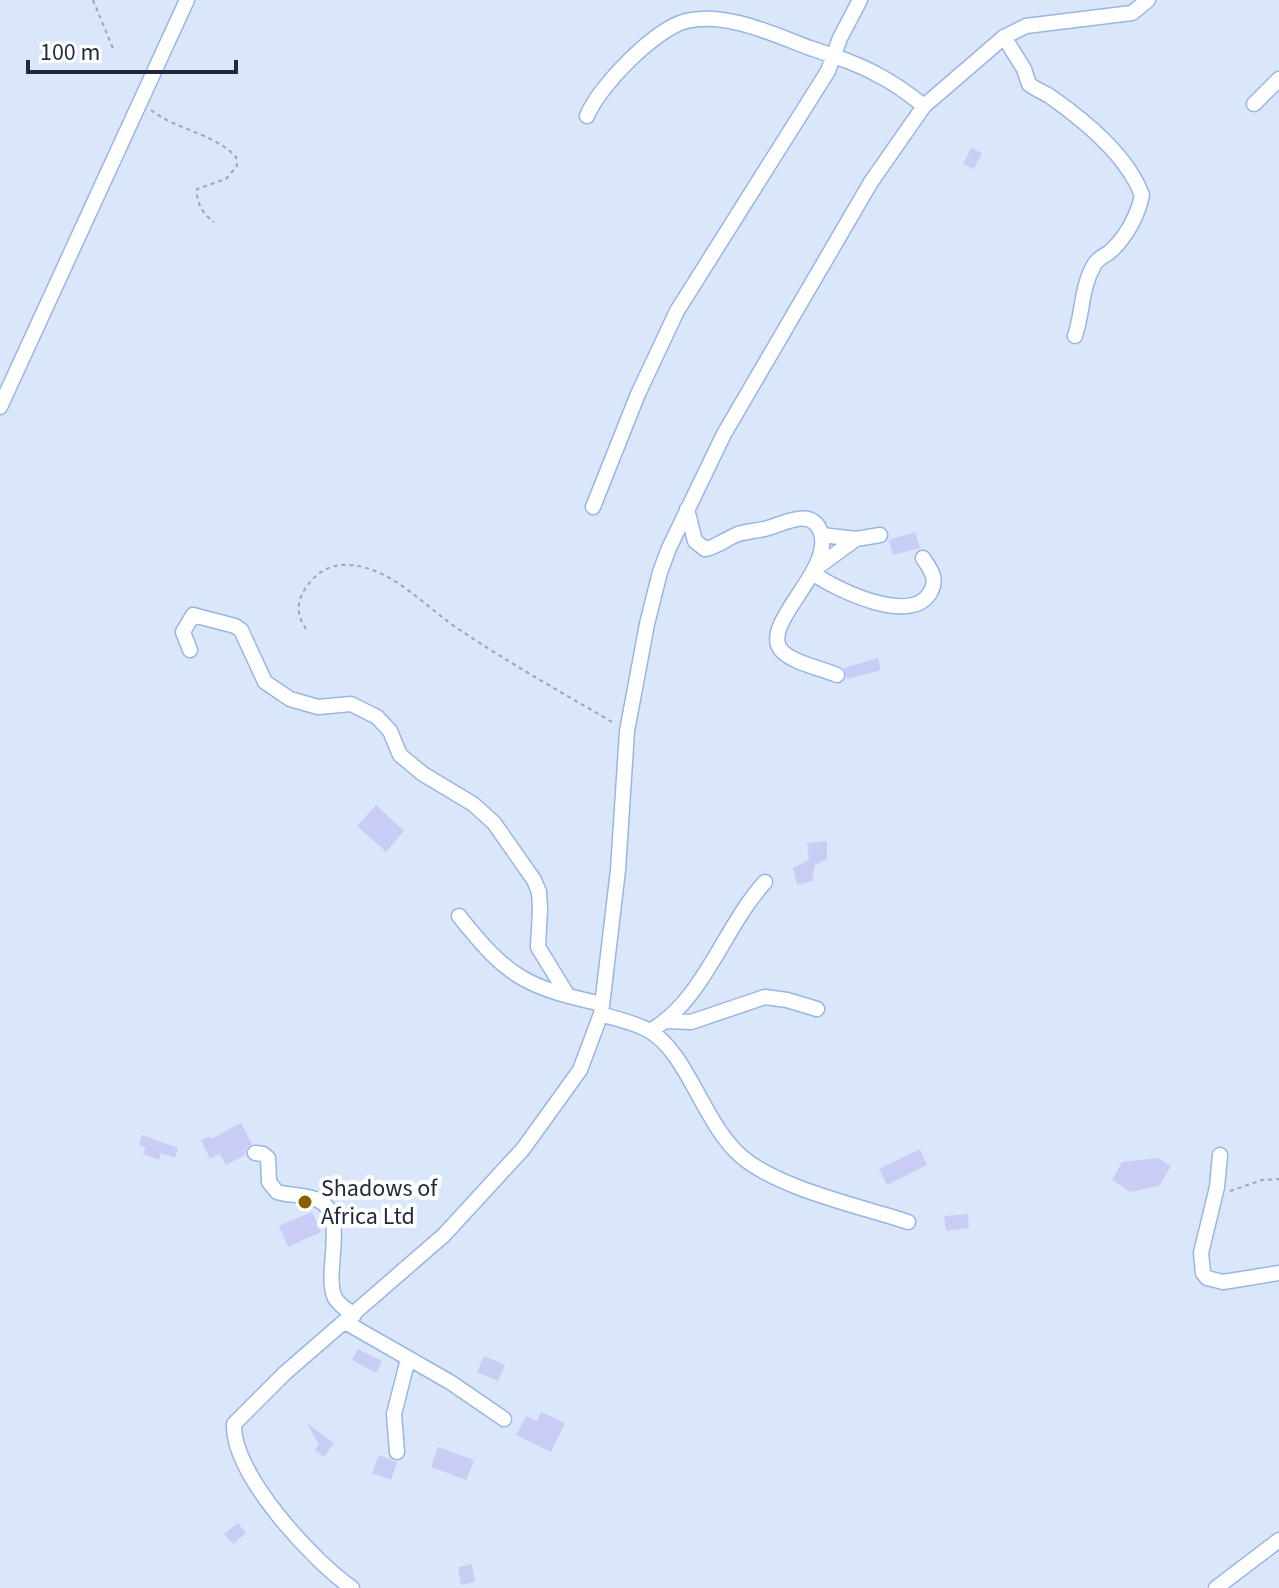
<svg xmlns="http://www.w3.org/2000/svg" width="1279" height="1588" font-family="'Source Sans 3',sans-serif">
	<rect width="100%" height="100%" fill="#dae7fb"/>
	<path fill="#c9cdf5" d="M971,148l11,5 -8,16 -11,-5z
		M915,532l5,16 -27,7 -4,-15z
		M878,658l3,12 -34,9 -3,-11z
		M376,805l28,26 -18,21 -29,-26z
		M827,841v18l-12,6 -3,16 -15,4 -4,-17 16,-8 -2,-17z
		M241,1123l11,21 -5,4 -2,7 -19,10 -6,-11 -10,5 -9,-19 9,-4 1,3z
		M142,1135l36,13 -3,10 -14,-5 -2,7 -16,-6 3,-6 -7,-3z
		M920,1149l7,16 -40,20 -8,-16z
		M1158,1158l13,8 -12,20 -29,6 -18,-12 10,-18z
		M312,1212l9,20 -33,15 -9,-21z
		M968,1214l1,14 -23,3 -2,-15z
		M358,1349l24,12 -6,12 -24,-13z
		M484,1356l21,9 -7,16 -21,-9z
		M541,1412l24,11 -14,29 -35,-17 10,-19 11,5z
		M307,1423l27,20 -10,14 -9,-7 4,-5z
		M438,1447l36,13 -8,20 -35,-13z
		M379,1455l18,7 -6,18 -19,-7z
		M238,1523l8,10 -13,11 -9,-10z
		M472,1564l3,18 -14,3 -3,-18z"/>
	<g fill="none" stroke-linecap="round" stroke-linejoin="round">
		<g stroke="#98b5e6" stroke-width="17">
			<path id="minor" d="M1004,37l20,32 5,15c7,6 15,8 22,13 34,24 76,58 91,98 -4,20 -15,40 -29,54 -6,7 -14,7 -19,16 -13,23 -11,47 -19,71
				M1254,104l25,-25
				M587,116c12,-30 68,-87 99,-95 39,-10 89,14 124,27 24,8 46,15 68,27 16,8 31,19 46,31
				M0,407l187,-407
				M593,507l45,-113 39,-83 151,-240 12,-33 20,-38
				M687,509l8,32 10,8c12,-2 22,-11 33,-15 10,-3 20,-3 30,-6 17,-5 45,-21 53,5 12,38 -61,91 -40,117 11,13 40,18 56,25
				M822,535l34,4 24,-4
				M819,566l37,-27
				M814,574c23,16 99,53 117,17 7,-13 -1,-22 -8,-33
				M190,650l-7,-18 10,-17 42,11 6,4 24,52 25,17 28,8 33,-3 26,13 13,14 10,24 23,19 50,30 21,19 40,57 5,12 1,17 -2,38 30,49
				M459,916c49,62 67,71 143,88
				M601,1014c15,5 32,8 47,16 40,22 55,94 94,127 38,32 118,49 166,65
				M666,1021l25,1 74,-25 22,3 30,9
				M650,1031c55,-32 73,-103 115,-149
				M255,1153l8,1 5,4 1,24 8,10c14,4 30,2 43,9 28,16 3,73 15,97 4,7 12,12 19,17
				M1220,1155l-3,32 -16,66 2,20 4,5 16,4 56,-9
				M345,1322l105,60 54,37
				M397,1452l-3,-38 14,-55
				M352,1588c-39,-27 -120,-114 -118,-164l51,-51 159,-138 79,-86 57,-79 21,-56 17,-144 9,-139 20,-107 13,-52 9,-24 55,-114 147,-252 53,-76 80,-69 22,-11 106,-13 16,-13
				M1216,1588l63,-48"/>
		</g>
		<path stroke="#99a5b9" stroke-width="2" stroke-dasharray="4 4" stroke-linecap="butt" d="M93,0l21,51
			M151,110c25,20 63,23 85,47l1,9 -11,13 -29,10c-1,14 6,25 17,33
			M306,629c-9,-13 -10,-26 -1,-40 10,-16 26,-26 45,-24 43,3 76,43 110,65 49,33 101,62 152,92
			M1230,1191l32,-11 17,-1"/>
		<use href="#minor" stroke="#fff" stroke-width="14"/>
	</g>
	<circle fill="#896200" stroke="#fff" stroke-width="3" cx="305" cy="1202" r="8"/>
	<g text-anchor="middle" stroke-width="8" stroke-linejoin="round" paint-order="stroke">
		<g font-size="24" fill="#1e293c" stroke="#fff" text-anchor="start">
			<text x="321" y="1196">Shadows of<tspan x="321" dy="28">Africa Ltd</tspan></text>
		</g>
	</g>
	<path d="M28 60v12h208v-12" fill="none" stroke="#1e293c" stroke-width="4"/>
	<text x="40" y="60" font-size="24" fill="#1e293c" stroke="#ffffff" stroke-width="6" paint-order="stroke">100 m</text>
</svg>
